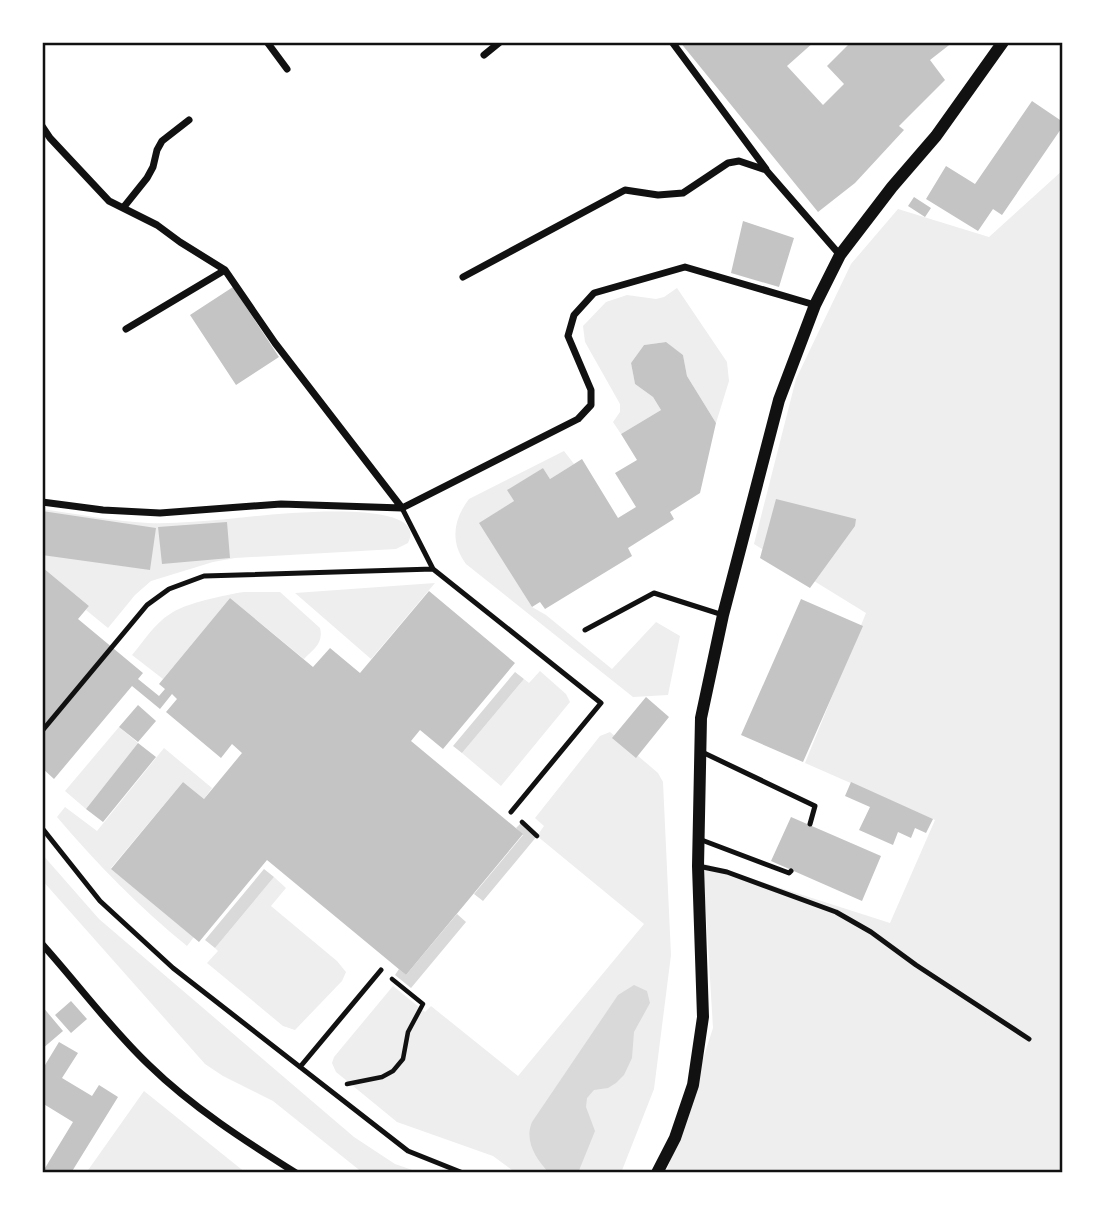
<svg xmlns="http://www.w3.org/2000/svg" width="1105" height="1215" font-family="'Archivo Narrow',sans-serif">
	<rect width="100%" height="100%" fill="#fff"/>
	<path fill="#eee" d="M1063,170v1003h-397l47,-145 -10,-165 187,60 45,-103 -130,-57 61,-150 -112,-69 42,-165 55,-115 47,-55 91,28z
		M677,288l50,74 2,19 -13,42 -29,-47 -4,-21 -18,-13 -21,3 -13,18 4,21 18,13 8,13 -40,24 -8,-12 7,-10v-8l-35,-62 -2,-16 23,-24 21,-7 29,4 8,-2z
		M564,451l10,13 -24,15 -7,-11 -35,22 6,11 -34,22 52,84 14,8 66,54 44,-47 24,14 -12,59 -35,2 -167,-133c-16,-22 -13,-44 3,-65z
		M42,509c35,5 71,12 106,14 26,1 54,-2 80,-4 21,-2 206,-26 180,24l-12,6 -161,9 -22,4 -62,19 -16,14 -27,33 -22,-18 3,-4 -47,-39z
		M435,583l-64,76 -76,-66z
		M244,592h36l40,36c4,15 -7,22 -16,31l-74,-61 -67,81 -31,-24c11,-13 23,-32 38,-41 15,-11 55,-19 74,-22z
		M540,671l26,23 4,8 -69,84 -39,-33 62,-74 5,4z
		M119,727l19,16 -52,66 -21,-18z
		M610,732l48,41 5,9 8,173 -17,134 -33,84h-105l-23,-17 -96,-34 -61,-50 -4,-9 2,-6 59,-71 32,26 6,-6 87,70 126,-152 -107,-88 7,-10 -9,-8 65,-82z
		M164,748l48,40 -8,11 -21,-17 -72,86 83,69 -7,9c-48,-39 -90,-82 -130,-129l8,-10 32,24z
		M42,854l57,65 255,218 41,27 26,9h-58l-90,-72 -50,-25 -18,-12 -163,-184z
		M274,877l12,11 -15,18 66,55 9,11 -4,9 -47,49 -12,-4 -76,-63 11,-12 -3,-3z
		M144,1091l102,82h-160z"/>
	<path fill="#d9d9d9" d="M515,672l9,7 -62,74 -9,-7z
		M521,823l16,13 -54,65 -9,-7 49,-59 -7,-7z
		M264,869l10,8 -59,71 -10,-8z
		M457,914l9,8 -55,66 -16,-13 4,-6 7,6z
		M634,985l13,6 3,12 -16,29 -2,26 -8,17 -8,8 -8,5 -14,2 -7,8 -1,9 9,24 -17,42h-29c-13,-14 -25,-32 -17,-51l86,-127z"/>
	<path fill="#c4c4c4" d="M680,42h134l-27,24 36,39 21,-21 -17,-18 24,-24h102l-23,18 15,20 -46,46 5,4 -49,53 -37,29z
		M1032,101l31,21v4l-61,89 -9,-6 -15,22 -52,-32 20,-33 29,18z
		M914,197l17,11 -6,9 -17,-11z
		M743,221l51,17 -15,49 -48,-14z
		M233,287l46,70 -43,28 -46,-70z
		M666,342l17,13 4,21 29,47 -16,70 -30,19 4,7 -46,29 4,8 -87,53 -5,-7 -8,5 -53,-84 35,-22 -7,-11 36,-22 7,11 32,-20 36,59 18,-11 -21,-34 22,-13 -16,-26 40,-24 -8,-13 -18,-13 -4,-21 13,-18z
		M776,499l80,20 -1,7 -45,62 -50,-30z
		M42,511l114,17 -6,42 -108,-15z
		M227,522l3,36 -68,6 -4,-37z
		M42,567l47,39 -11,13 65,54 -5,6 21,17 6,-7 -6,-5 71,-86 83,69 17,-19 30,25 69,-82 86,72 -72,86 -23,-19 -9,11 112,93 -117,141 -139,-115 -68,82 -88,-73 72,-87 21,17 38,-46 -10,-9 -11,14 -55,-46 11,-13 -5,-5 -12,15 -28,-23 -78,93 -12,-11z
		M801,599l62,27 -60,136 -62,-27z
		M646,697l23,20 -33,41 -24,-20z
		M138,705l18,16 -18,21 -19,-15z
		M138,743l18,14 -53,65 -17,-13z
		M851,782l82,37 -7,14 -11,-5 -4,10 -13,-6 -5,13 -34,-15 11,-23 -25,-11z
		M791,817l90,39 -19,45 -91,-40z
		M71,1001l16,18 -16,14 -16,-18z
		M42,1006l21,25 -21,18z
		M59,1042l19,11 -16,25 30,18 7,-11 19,12 -47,76h-29l31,-51 -31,-19v-33z"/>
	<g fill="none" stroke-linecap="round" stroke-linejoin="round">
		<path stroke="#111" stroke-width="4.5" d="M522,822l15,14
			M347,1084l35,-7 11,-6 10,-12 5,-27 15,-28 -31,-25"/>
		<path stroke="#111" stroke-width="5" d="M402,508l31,61 168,134 -90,109
			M585,630l69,-37 69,22
			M42,731l105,-126 22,-16 35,-13 229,-7
			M702,752l113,54 -5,18
			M42,828l58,73 73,67 235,183 55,22
			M699,839l90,34 2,-2
			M698,866l29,6 109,40 35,20 45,33 113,74
			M300,1067l81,-97"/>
		<path stroke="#111" stroke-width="7" d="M267,42l20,27
			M672,42l94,127
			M484,55l16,-13
			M42,126l8,12 59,63 48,24 23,17 45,28 50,73 127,165
			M123,208l24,-30 6,-11 4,-17 5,-9 27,-21
			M463,277l162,-87 33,5 25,-2 45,-30 11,-2 27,9 74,85
			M126,329l99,-59
			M42,502l61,8 57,3 121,-9 121,4 176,-89 13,-14v-15l-23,-54 6,-21 20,-22 91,-26 130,38
			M42,944c35,39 69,85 107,121 43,42 96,76 147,108"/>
		<path stroke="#111" stroke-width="12" d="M657,1173l18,-35 18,-53 10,-68 -5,-151 3,-148 22,-103 56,-215 36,-95 25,-50 52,-68 44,-51 67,-94"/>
	</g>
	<rect width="1105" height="1215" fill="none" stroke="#ffffff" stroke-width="88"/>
	<rect x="44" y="44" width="1017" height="1127" fill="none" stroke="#111" stroke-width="2.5"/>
</svg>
